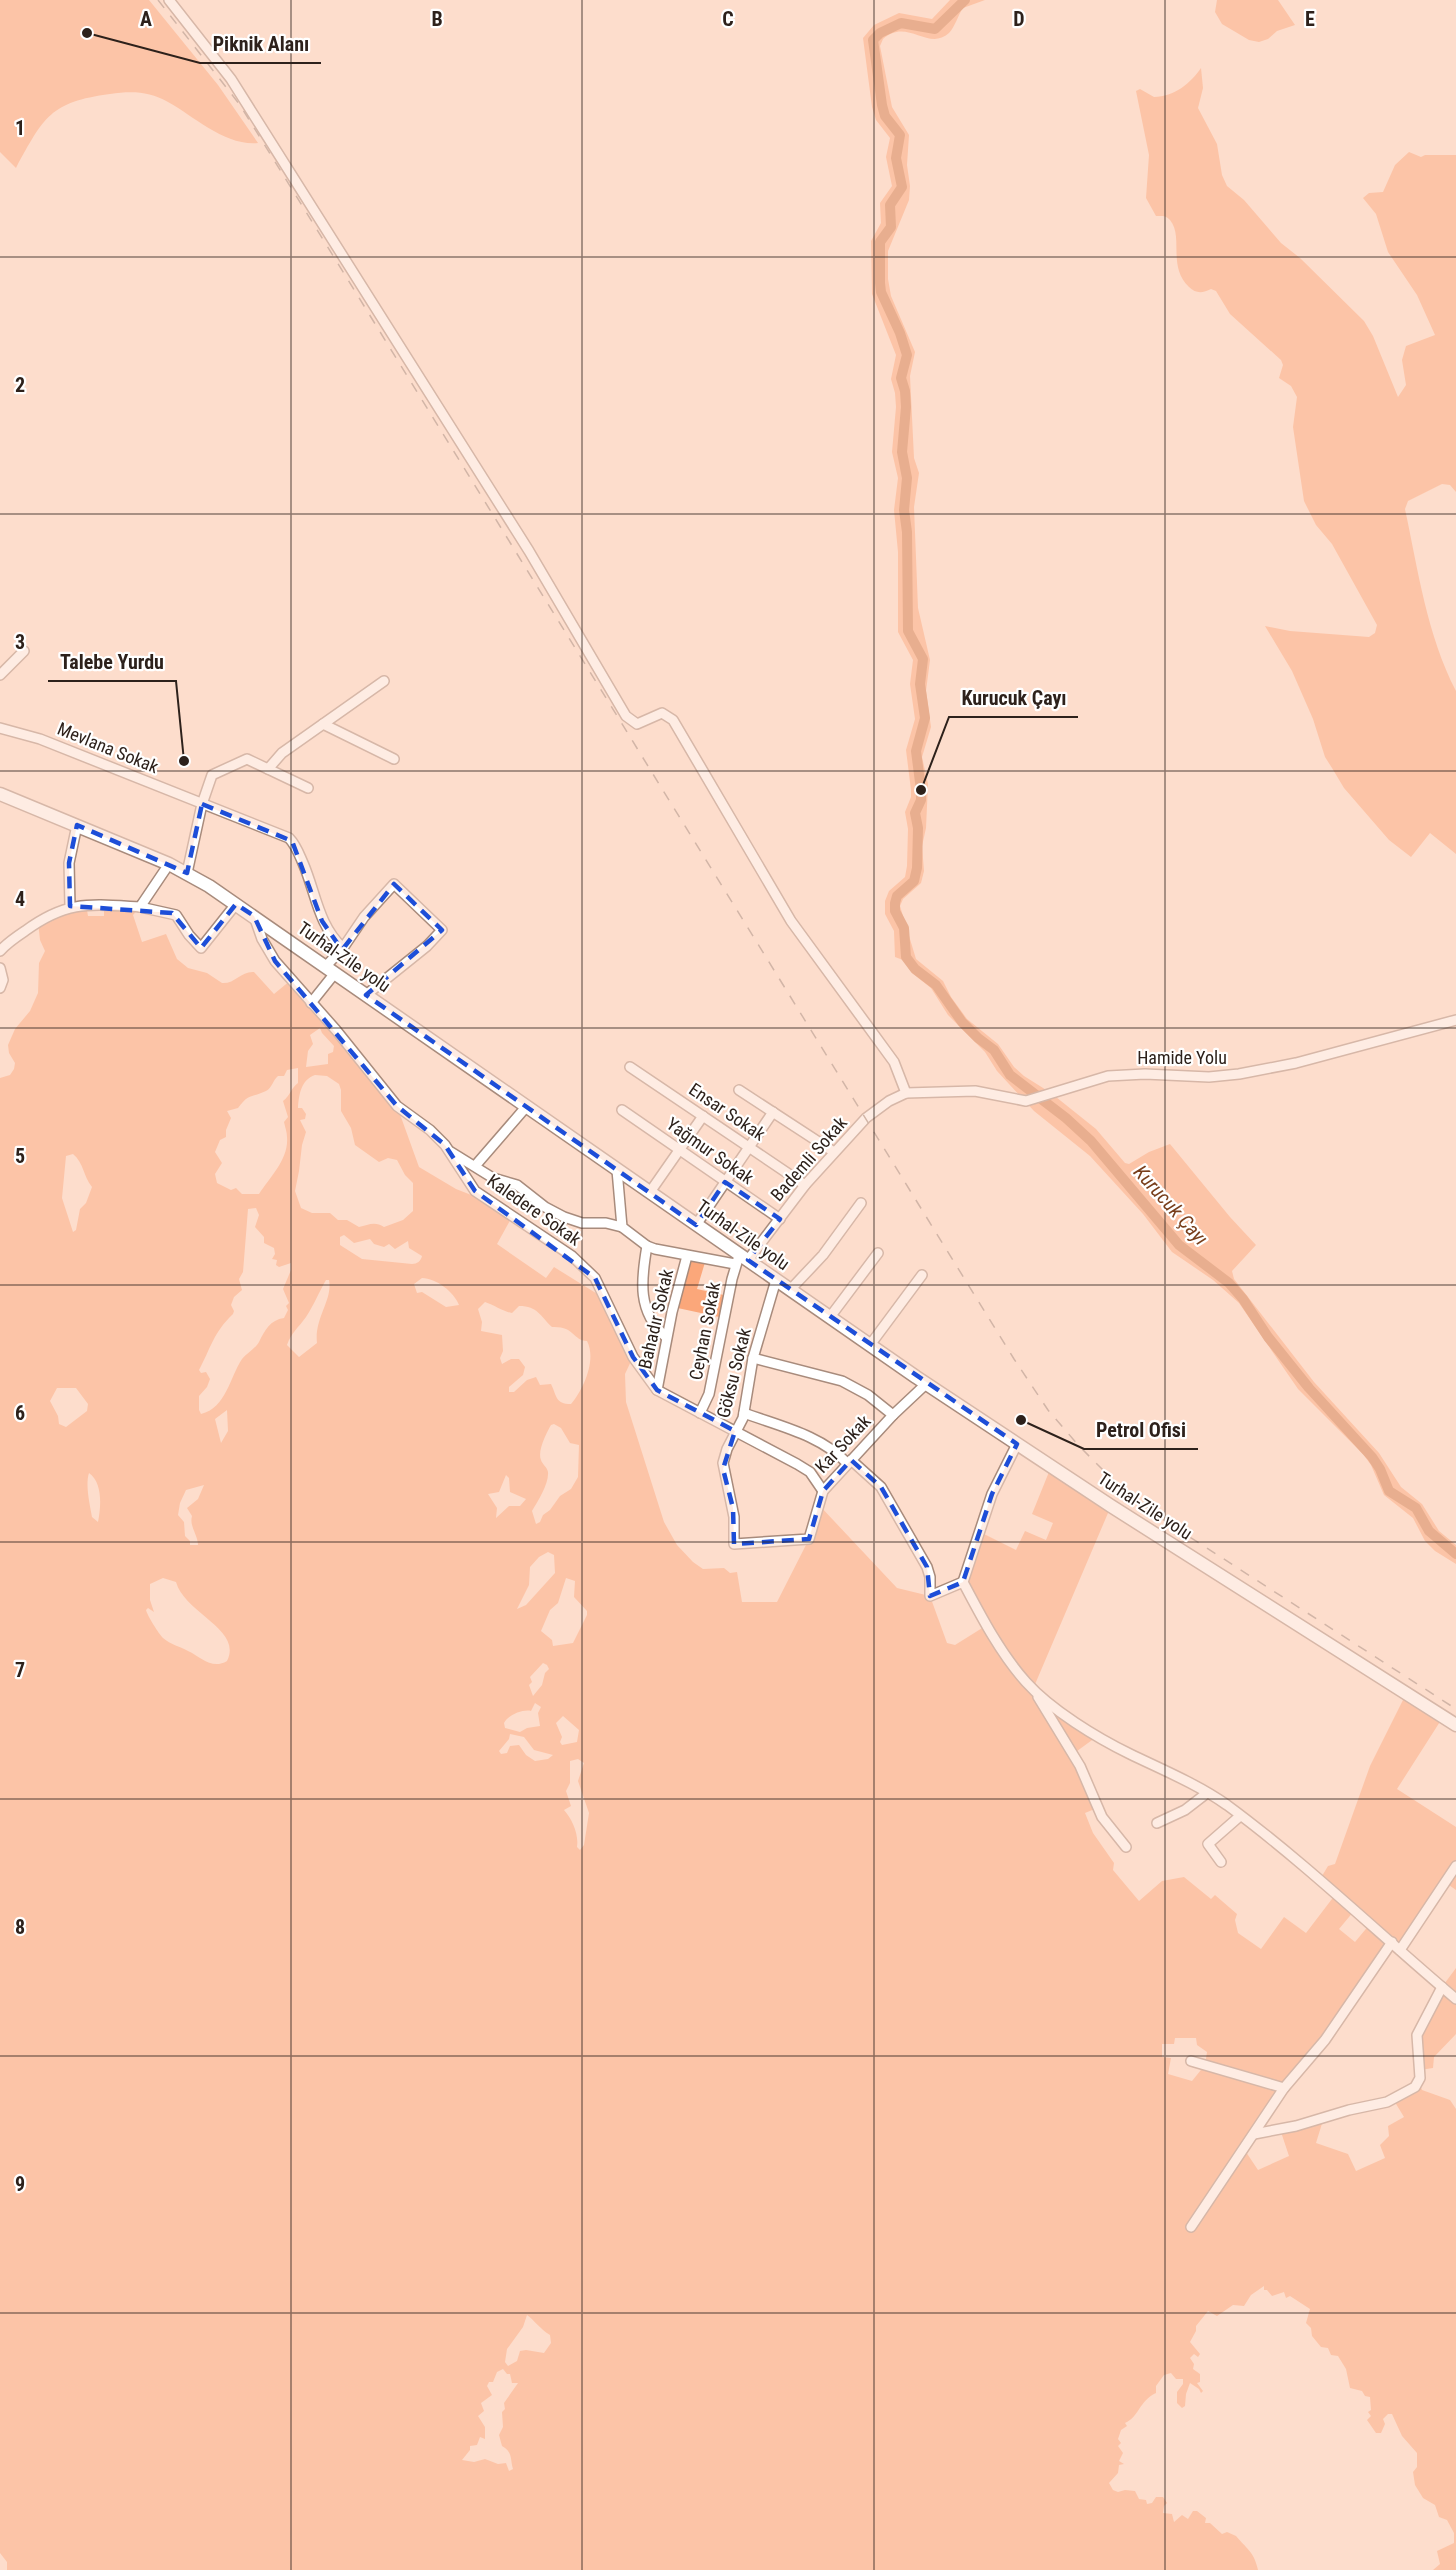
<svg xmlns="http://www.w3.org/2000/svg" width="1456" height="2570" font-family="'Roboto Condensed',sans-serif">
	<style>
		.green { fill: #fba77a; fill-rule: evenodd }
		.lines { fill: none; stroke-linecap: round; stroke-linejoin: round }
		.river { stroke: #cf7745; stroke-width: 10 }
		.minor-casing { stroke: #a88b7c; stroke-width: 12 }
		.major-casing { stroke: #a88b7c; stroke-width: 15 }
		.minor { stroke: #fff; stroke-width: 9 }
		.major { stroke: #fff; stroke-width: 12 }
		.rail { stroke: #9d867a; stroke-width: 1.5; stroke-dasharray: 10 10; stroke-linecap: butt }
		.marked { fill: none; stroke: #1d4ed8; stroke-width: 4.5; stroke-dasharray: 12 8; stroke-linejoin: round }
		.grid { fill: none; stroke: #2d211b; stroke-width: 1.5; stroke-opacity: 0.55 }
		.labels { text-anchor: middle; stroke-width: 4.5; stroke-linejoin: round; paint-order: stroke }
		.street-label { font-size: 18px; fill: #2d211b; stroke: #fff }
		.water-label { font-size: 20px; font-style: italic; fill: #793f1c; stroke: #fff }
		.grid-label { font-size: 20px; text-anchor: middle; font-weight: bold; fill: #2d211b; stroke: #fff; stroke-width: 4.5; stroke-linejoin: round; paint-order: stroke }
		.leader { fill: none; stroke: #2d211b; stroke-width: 2 }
		.callout-dot { fill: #2d211b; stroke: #fff; stroke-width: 2 }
		.callout-label { font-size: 20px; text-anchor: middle; font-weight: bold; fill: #2d211b; stroke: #fff; stroke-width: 4.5; stroke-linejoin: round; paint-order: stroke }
	</style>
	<rect width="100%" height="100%" fill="#fdddcc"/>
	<g class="green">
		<path d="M0 0H149L218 85 258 143C225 146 195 117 168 102 149 91 131 91 110 94 50 102 44 117 16 168L0 152Z"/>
		<path d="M950 0H985L963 8C958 15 955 27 949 33 928 52 907 17 883 39L880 46 892 107 909 135 907 165 910 186 909 200 888 251V279L891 296 915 352 910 376 914 458 919 473 914 507 918 608 930 660 926 691 931 727 922 757 928 784 926 828 922 846 924 871 921 883 903 899 900 906 916 959 943 981 951 997 967 1019 998 1044 1014 1067 1024 1076 1051 1093 1096 1129 1125 1163 1129 1164 1149 1152 1170 1144 1230 1217 1256 1245 1232 1271 1234 1279 1314 1382 1379 1453 1401 1487 1422 1504 1439 1531 1456 1545V1564L1435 1551 1425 1541 1413 1518 1384 1495 1371 1465 1363 1454 1298 1389 1239 1303 1213 1280 1172 1252 1143 1214 1090 1156 1034 1111 997 1071 985 1052 948 1015 931 988 912 973 903 960 895 957 894 931 885 914V901L889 891 905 877 907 866 908 829 905 812 911 797V790L906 750 915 719 910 684 913 660 898 632V552L894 510 898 478 892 452 896 407 895 393 891 379 896 355 872 294 871 241 881 223 880 203 892 186 886 157 890 138 876 120 872 107 863 38 874 25 899 13 932 19Z"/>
		<polygon points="1217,0 1278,0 1295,25 1277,31 1268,39 1259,42 1249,40 1222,24 1215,12"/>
		<path d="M1201 68 1203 88 1198 108 1217 144 1222 175 1227 186 1244 200 1281 243 1300 258 1364 321 1373 336 1398 397 1406 385 1402 360 1406 346 1435 335 1417 295 1388 252 1376 214 1363 198 1369 193 1383 192 1395 165 1409 152 1421 157 1425 155H1456V492L1450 485 1442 484 1408 501 1405 509C1418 570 1427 635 1456 691V854L1430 833 1411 857 1389 840 1344 788 1332 768 1325 757 1313 719 1292 671 1265 626 1290 631 1369 637 1375 633 1377 625 1332 544 1316 525 1304 501 1293 427 1297 397 1291 386 1279 378 1283 365 1281 360 1230 314 1216 291 1211 289C1203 293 1196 294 1189 287 1167 266 1184 237 1170 220 1166 215 1161 216 1156 216L1146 198 1149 155 1136 91 1140 89 1154 97C1174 97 1191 83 1201 68Z"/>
		<path d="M86 904 88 916H104V905L140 907 133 915 142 942 166 934 177 959 188 968 207 973 222 983C235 984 241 971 254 972L274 994 291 980 397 1106 419 1167 456 1189 484 1200 512 1217 497 1244 546 1278 554 1267 607 1300 633 1357 625 1374 626 1402 664 1522 677 1545 693 1562 703 1569 724 1568 730 1573 737 1572 742 1602H777L809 1539 819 1505 897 1588 930 1596 947 1643 955 1645 987 1625 963 1582 978 1531 1016 1550 1025 1531 1046 1540 1053 1523 1032 1514 1051 1467 1111 1506 1033 1689 1099 1735 1073 1754 1097 1808 1085 1813 1093 1833 1114 1863 1113 1870 1139 1901 1162 1881 1184 1877 1211 1899 1215 1895 1237 1914 1235 1920 1238 1933 1261 1949 1284 1917 1306 1933 1335 1895 1319 1881 1328 1866 1335 1864 1370 1766 1406 1694 1443 1717 1397 1789 1456 1827V1890L1446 1883 1400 1950 1392 1943 1244 2149 1258 2170 1289 2156 1280 2129 1324 2117 1316 2143 1348 2154 1356 2171 1385 2158 1380 2145 1389 2136 1388 2126 1404 2117 1393 2099 1419 2083 1422 2090 1450 2100 1456 2109V2570H1433L1440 2564 1437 2551 1454 2543V2533L1447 2520 1439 2517 1435 2505 1423 2498 1415 2485 1413 2472 1417 2467V2453L1402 2436 1392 2414H1388L1383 2419 1385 2424 1381 2433H1376L1367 2420 1371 2416 1368 2412 1371 2410 1370 2397 1365 2396 1362 2391 1350 2388 1346 2369 1338 2356 1331 2355 1328 2348 1321 2347 1312 2336 1311 2328 1306 2323 1310 2309 1290 2296 1286 2298 1284 2292 1272 2296 1267 2290H1264V2286L1251 2295 1244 2306 1233 2305 1217 2316 1208 2311 1196 2326V2331L1190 2342 1200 2354 1198 2357 1194 2354 1190 2358 1194 2364 1193 2369 1200 2374V2382L1197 2383 1203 2391 1201 2393 1199 2389 1190 2383 1186 2394 1185 2406 1182 2408 1177 2403V2392L1183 2384V2379H1176L1171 2373 1164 2375 1156 2386V2393C1139 2401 1139 2417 1125 2423L1127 2426 1121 2430 1118 2439 1121 2443 1118 2446 1123 2453 1119 2461 1124 2464 1119 2465 1118 2473 1109 2483 1113 2490 1118 2492 1125 2490 1135 2491 1139 2499 1146 2500 1147 2504 1152 2503 1156 2497H1163L1167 2503 1164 2506 1163 2513 1172 2514 1174 2522 1182 2515 1188 2519 1193 2511H1197L1206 2518 1205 2523H1210L1222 2534 1227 2532 1236 2536C1248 2550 1254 2552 1258 2570H7V2562L0 2553V1078L10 1075 14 1069 15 1063 9 1053 8 1045 15 1029 30 1011 38 993 39 963 45 951 40 940 38 922ZM320 1028 322 1033 334 1046 333 1052 328 1054V1064L306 1067 308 1051 313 1044 310 1035ZM298 1068V1083C291 1088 290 1096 283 1101L288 1117 284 1122C285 1127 287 1132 287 1137 289 1159 270 1177 259 1194H242L236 1188 231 1190 217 1183 215 1174 222 1163 215 1152 220 1140 226 1137V1130L231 1118 227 1111 238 1108C249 1093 251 1098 266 1091 272 1088 273 1080 278 1076H284L287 1070ZM315 1075 327 1076 339 1084 341 1090V1111L351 1128 355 1145 379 1162 388 1158 397 1160 405 1175 413 1183V1211L403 1220 384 1227C375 1221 368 1225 359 1227L347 1220H338L330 1213H312L301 1208 295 1191 299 1171 302 1145 306 1132 300 1120 305 1119 306 1114 302 1108H298C299 1094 301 1080 315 1075ZM73 1154C84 1163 83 1176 92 1187L86 1203 80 1209 76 1230 73 1232 62 1198 66 1156ZM256 1208 259 1215 255 1227 264 1237V1243L274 1248 275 1254 272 1259 277 1260 276 1265 279 1267 291 1263V1270L283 1289 289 1303 286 1306 288 1310 284 1318C270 1320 265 1330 259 1342 255 1349 247 1353 242 1359 230 1377 226 1408 201 1414L199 1410V1396L207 1387 210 1379 206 1372 201 1373 199 1370C211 1348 213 1333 233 1314L234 1311 231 1305 234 1297 242 1290 239 1279 243 1272 248 1209ZM344 1235 354 1243 370 1239 374 1244 384 1247 389 1244 395 1249 408 1241 409 1248 422 1256C421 1261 417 1264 412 1264L362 1259 340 1245V1237ZM422 1278C436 1278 454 1292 459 1305L446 1307 422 1292 417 1293 414 1284ZM326 1280H329C333 1300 314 1318 317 1343L299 1357 287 1345C291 1333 299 1327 306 1317 314 1305 319 1292 326 1280ZM485 1302C494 1305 504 1312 512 1313L519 1306C538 1306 540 1316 552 1327 575 1326 572 1340 587 1341 597 1360 583 1390 571 1404 555 1404 557 1396 551 1384L540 1385 536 1377 527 1380 514 1392H509V1387L523 1375 525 1367 519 1359H511L502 1364 500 1358 503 1351 502 1335 481 1331 482 1322 478 1309ZM57 1388H76L88 1404 87 1411 66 1427 59 1424 58 1416 50 1401ZM227 1410 228 1431 221 1443 215 1419ZM554 1424 561 1428 570 1443 579 1445 578 1477 571 1489 560 1496 550 1510 543 1515 540 1522 536 1524 532 1511C538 1501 549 1484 548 1472 547 1467 542 1464 541 1460 537 1451 547 1432 551 1425ZM89 1473C103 1483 101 1507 98 1522L92 1517C90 1505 85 1485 89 1473ZM506 1475 509 1478 510 1492 526 1499 520 1506H509L496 1518 497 1508 488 1494 499 1492ZM204 1485 198 1499 187 1508 192 1516C189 1526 198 1535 198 1545H190V1541L185 1536 184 1522 178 1515 180 1503 186 1490ZM548 1552 554 1555 555 1573 526 1605 517 1609 529 1585 530 1567 539 1557ZM163 1578 176 1582C185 1614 243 1629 227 1661 212 1670 201 1657 188 1651 179 1646 171 1645 163 1638 159 1634 147 1615 146 1610L148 1608 154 1612 150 1600V1584ZM566 1578 575 1581 574 1597 587 1611V1615L573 1643 553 1646 552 1640 541 1631 550 1610 558 1603ZM543 1663 547 1665 549 1669 545 1673 542 1685 533 1696 529 1685 532 1682 530 1677ZM535 1703 541 1707 538 1713 540 1726 527 1728 520 1732 505 1728 504 1723C508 1715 523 1709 531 1711ZM563 1716 579 1730 577 1742 562 1745 560 1742 562 1737 556 1723ZM510 1734 524 1737 534 1750 553 1755 548 1759 535 1761 526 1755 519 1745 510 1746 507 1753 501 1754 499 1751 509 1739ZM578 1759 584 1763 578 1781 589 1813 584 1845 580 1850 577 1847C579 1834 572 1819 564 1810L571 1806 566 1791 570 1783V1761ZM1354 1911 1370 1924 1355 1942 1339 1929ZM1175 2038H1196L1197 2045 1207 2052 1205 2065 1192 2081 1168 2074 1171 2058 1162 2057V2044H1174ZM527 2315C535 2321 540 2329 550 2335L551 2343 544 2353 526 2350 520 2351 517 2361 508 2366 505 2362 507 2349 523 2327ZM503 2369 507 2374H510L512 2383H518L504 2403 505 2409 502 2412 503 2427 499 2435 502 2446C513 2452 510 2459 513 2469L509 2471 506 2463 498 2464 485 2459 474 2462 462 2460 470 2450V2446L477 2445 480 2437 485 2439V2427L478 2416 484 2411 481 2403 492 2395 487 2386 489 2382H493L497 2372Z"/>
		<polygon points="687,1256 706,1259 697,1289 728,1296 724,1318 673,1307"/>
		<polygon points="1456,1968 1456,2034 1434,2057 1433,2068 1420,2070 1416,2045 1442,1987"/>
	</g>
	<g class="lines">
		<polyline class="river" points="965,0 935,29 901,23 880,33 873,40 882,105 885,116 900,135 896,158 902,187 890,205 891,227 880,242 880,283 881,292 900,333 907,355 901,378 905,391 906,407 902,452 907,478 904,510 907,532 908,631 923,659 920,684 925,718 916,751 921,790 921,800 915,813 918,828 917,868 914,881 897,896 895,903 895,911 904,928 906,957 915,969 936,985 962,1022 978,1038 994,1050 1010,1075 1066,1118 1091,1141 1179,1245 1229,1283 1243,1299 1268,1337 1309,1388 1372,1457 1380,1469 1389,1491 1416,1508 1429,1531 1456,1554"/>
		<defs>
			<g id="minor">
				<polyline points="169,0 231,79 529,551 626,716 637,724 662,713 673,720 791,921 894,1062 906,1093"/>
				<polyline points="0,675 24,651"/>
				<polyline points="323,724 394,759"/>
				<path d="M0 728 40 739 289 838C296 845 299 854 303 863 316 893 318 925 343 948"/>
				<polyline points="268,769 282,753 384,681"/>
				<polyline points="187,873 202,804 212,775 247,759 308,788"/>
				<polyline points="70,906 69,863 77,825"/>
				<polyline points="140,907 176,915 189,935 201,948 236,904"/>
				<polyline points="254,916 262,939 275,961 336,1030 397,1106 430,1130 445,1145 475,1191 572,1256 595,1278 633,1357 657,1390 797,1464 810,1472 823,1491"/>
				<path d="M0 951C7 943 16 937 25 931 67 900 90 904 140 907L169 864"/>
				<polyline points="326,966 343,948 364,917 394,884 442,930 427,946 366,995"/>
				<polyline points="0,968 3,980 0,988"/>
				<polyline points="311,1003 335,973"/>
				<polyline points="630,1067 805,1185"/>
				<polyline points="739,1090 834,1152"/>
				<polyline points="622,1110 780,1219"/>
				<polyline points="451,1152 493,1178 517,1185 545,1207 564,1217 582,1223 606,1223 622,1227"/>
				<polyline points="475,1166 526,1107"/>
				<polyline points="617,1170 622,1227 647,1246 655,1249 735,1264"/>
				<polyline points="650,1192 703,1116"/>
				<polyline points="696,1225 773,1112"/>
				<path d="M647 1246C641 1280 637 1312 666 1337"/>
				<polyline points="748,1260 805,1185 866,1118 889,1101 906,1093 975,1091 1026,1101 1108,1076 1145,1074 1209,1077 1239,1074 1296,1063 1456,1020"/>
				<polyline points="776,1280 753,1358 743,1418 727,1449 723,1463 734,1517 734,1544 809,1539 823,1491 893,1415 926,1384"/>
				<polyline points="790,1290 823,1255 861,1203"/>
				<polyline points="830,1317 878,1253"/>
				<polyline points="870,1345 922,1275"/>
				<polyline points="753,1358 842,1381 868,1395 893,1415"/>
				<polyline points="657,1390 672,1312 687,1256"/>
				<polyline points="700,1413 709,1394 732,1279 738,1259"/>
				<path d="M744 1413C779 1426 821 1435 847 1463"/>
				<path d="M1017 1444 992 1494 963 1582C981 1616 1000 1653 1026 1682 1051 1710 1097 1738 1130 1754 1163 1770 1197 1784 1227 1805 1307 1864 1380 1935 1456 1999"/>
				<polyline points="851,1460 881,1487 927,1567 930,1577 930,1596 963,1582"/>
				<polyline points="1038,1697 1080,1766 1102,1817 1126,1847"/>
				<polyline points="1157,1823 1185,1810 1207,1793"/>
				<polyline points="1221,1862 1208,1844 1240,1816"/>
				<polyline points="1400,1950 1456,1866"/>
				<polyline points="1191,2061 1284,2088"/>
				<polyline points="1254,2134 1296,2126 1349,2110 1387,2102 1415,2087 1420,2078 1417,2035 1442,1987"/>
				<polyline points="1191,2227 1284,2088 1325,2040 1392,1942"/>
			</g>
			<polyline id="major" points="0,794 169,864 209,886 916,1377 1111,1506 1456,1725"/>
		</defs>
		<use href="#minor" class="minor-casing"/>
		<use href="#major" class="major-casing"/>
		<use href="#minor" class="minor"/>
		<use href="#major" class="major"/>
		<polyline class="rail" points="158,0 240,105 1014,1359 1048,1410 1079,1446 1117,1484 1165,1521 1456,1709"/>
	</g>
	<path d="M0 0H1456V2570H0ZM202 804 292 841 322 921 342 950 394 884 442 930 366 995 696 1225 725 1182 780 1219 748 1260 1017 1444 992 1494 963 1582 930 1596 927 1567 881 1487 851 1460 823 1491 809 1539 734 1544 733 1508 723 1469 735 1431 657 1390 633 1357 595 1278 475 1191 445 1145 397 1106 275 961 254 916 236 904 201 948 172 913 70 906 69 863 77 825 187 873Z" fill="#fdddcc" fill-opacity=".55" fill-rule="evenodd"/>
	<path class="marked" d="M202 804 292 841 322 921 342 950 394 884 442 930 366 995 696 1225 725 1182 780 1219 748 1260 1017 1444 992 1494 963 1582 930 1596 927 1567 881 1487 851 1460 823 1491 809 1539 734 1544 733 1508 723 1469 735 1431 657 1390 633 1357 595 1278 475 1191 445 1145 397 1106 275 961 254 916 236 904 201 948 172 913 70 906 69 863 77 825 187 873Z"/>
	<path class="grid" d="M291 0V2570M582 0V2570M874 0V2570M1165 0V2570M0 257H1456M0 514H1456M0 771H1456M0 1028H1456M0 1285H1456M0 1542H1456M0 1799H1456M0 2056H1456M0 2313H1456"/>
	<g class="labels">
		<g class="street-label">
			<text transform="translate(108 748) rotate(22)" y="6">Mevlana Sokak</text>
			<text transform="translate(344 957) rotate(35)" y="6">Turhal-Zile yolu</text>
			<text x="1182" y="1064">Hamide Yolu</text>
			<text transform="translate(727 1112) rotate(34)" y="6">Ensar Sokak</text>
			<text transform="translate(710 1151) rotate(35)" y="6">Yağmur Sokak</text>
			<text transform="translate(809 1159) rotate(-49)" y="6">Bademli Sokak</text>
			<text transform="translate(534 1210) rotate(35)" y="6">Kaledere Sokak</text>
			<text transform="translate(743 1235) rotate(35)" y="6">Turhal-Zile yolu</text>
			<text transform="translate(656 1319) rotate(-77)" y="6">Bahadır Sokak</text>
			<text transform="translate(705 1331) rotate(-79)" y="6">Ceyhan Sokak</text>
			<text transform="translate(734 1373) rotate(-76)" y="6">Göksu Sokak</text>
			<text transform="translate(843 1444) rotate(-47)" y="6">Kar Sokak</text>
			<text transform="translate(1145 1506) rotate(33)" y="6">Turhal-Zile yolu</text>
		</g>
		<g class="water-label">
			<text transform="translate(1171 1205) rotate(48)" y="7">Kurucuk Çayı</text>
		</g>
	</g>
	<g class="grid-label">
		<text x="146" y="26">A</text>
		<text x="437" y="26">B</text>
		<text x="728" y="26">C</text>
		<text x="1019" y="26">D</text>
		<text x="1310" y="26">E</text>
		<text x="20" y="135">1</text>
		<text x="20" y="392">2</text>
		<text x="20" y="649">3</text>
		<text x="20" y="906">4</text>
		<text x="20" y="1163">5</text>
		<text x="20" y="1420">6</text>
		<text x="20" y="1677">7</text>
		<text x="20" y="1934">8</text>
		<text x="20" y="2191">9</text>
	</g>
	<path class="leader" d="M87 33L200 63H321M184 761L176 681H48M921 790L949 717H1078M1021 1420L1084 1449H1198"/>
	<g class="callout-dot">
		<circle cx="87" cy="33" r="6"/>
		<circle cx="184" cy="761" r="6"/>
		<circle cx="921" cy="790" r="6"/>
		<circle cx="1021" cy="1420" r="6"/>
	</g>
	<g class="callout-label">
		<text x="261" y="51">Piknik Alanı</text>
		<text x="112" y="669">Talebe Yurdu</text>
		<text x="1014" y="705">Kurucuk Çayı</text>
		<text x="1141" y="1437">Petrol Ofisi</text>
	</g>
</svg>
